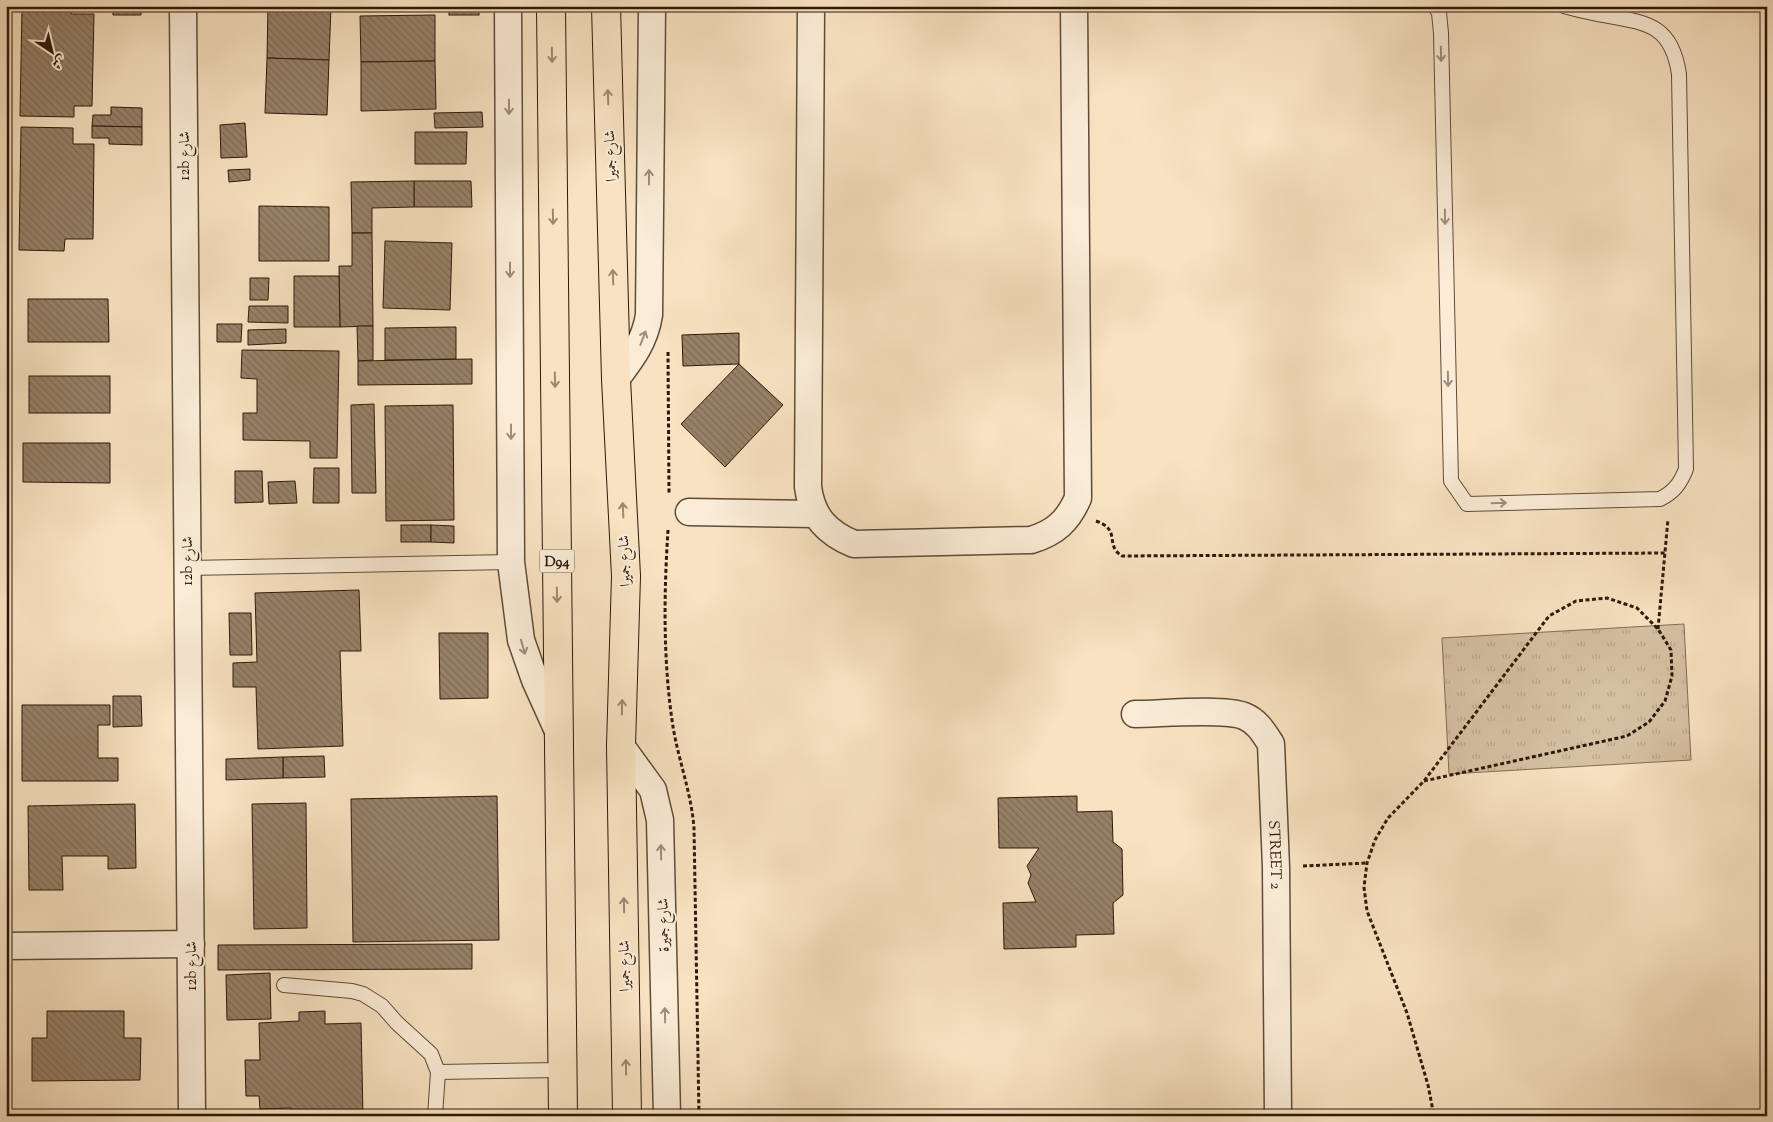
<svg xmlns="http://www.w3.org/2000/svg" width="1773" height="1122" font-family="'Sorts Mill Goudy',Amiri,serif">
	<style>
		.park { fill: url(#park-tufts); stroke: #816c56 }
		.building { fill: url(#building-back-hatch); stroke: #2d190a }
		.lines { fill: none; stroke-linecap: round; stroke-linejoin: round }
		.lane-casing { stroke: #604b38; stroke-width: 16 }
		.street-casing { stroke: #604b38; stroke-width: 29 }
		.primary-casing { stroke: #2d190a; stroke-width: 30 }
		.path { stroke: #2d190a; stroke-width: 3; stroke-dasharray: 4 2.5; stroke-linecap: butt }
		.lane { stroke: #faecd7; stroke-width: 14 }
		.street { stroke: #faecd7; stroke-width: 26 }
		.primary { stroke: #f8e2c1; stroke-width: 28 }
		.oneway { stroke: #9e8d7b }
		.oneway2 { stroke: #9d886f }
		.labels { text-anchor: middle; stroke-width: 4; stroke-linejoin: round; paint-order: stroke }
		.shield { fill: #faecd7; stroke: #6a5848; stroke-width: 1 }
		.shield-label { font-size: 14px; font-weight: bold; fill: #2d190a }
		.street-label { font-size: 15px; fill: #2d190a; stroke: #faecd7 }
	</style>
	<defs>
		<pattern id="park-tufts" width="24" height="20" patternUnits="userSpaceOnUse" patternTransform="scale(1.25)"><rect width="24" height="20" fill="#d5c0a2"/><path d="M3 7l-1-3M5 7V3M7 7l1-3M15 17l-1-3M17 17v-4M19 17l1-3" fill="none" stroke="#b7a48a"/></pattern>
		<pattern id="building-back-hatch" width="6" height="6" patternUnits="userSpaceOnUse" patternTransform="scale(1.25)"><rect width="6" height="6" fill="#978269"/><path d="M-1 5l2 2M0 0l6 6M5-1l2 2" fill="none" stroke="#7c6a55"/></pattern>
	</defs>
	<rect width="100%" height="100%" fill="#f8e2c1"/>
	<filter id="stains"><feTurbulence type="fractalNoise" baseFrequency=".004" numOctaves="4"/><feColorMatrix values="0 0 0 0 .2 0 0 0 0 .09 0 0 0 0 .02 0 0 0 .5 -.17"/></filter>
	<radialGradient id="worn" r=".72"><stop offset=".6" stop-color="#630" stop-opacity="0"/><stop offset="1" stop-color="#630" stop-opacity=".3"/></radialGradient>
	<polygon class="park" points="1684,624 1691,760 1449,774 1442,638"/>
	<g class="building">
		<polygon points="22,6 72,6 71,14 94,14 92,106 74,106 74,117 20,116"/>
		<polygon points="98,6 141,6 141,15 113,15 113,9 98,9"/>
		<polygon points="268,6 331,6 329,60 267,58"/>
		<rect x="449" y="6" width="30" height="9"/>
		<polygon points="435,15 435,61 361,62 360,16"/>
		<polygon points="267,58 329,60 327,115 265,113"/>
		<polygon points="435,61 436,109 361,111 361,62"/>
		<polygon points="111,107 142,108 142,127 92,126 93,115 111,115"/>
		<polygon points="482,112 483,127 435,128 434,113"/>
		<polygon points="245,123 247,157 221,158 220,125"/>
		<polygon points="92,126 142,127 142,145 109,144 109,138 92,138"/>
		<polygon points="21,127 73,128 73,144 94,144 93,239 65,239 64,251 19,250"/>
		<polygon points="415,132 467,132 466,164 415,164"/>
		<polygon points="250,169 250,180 229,182 228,170"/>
		<polygon points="414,181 471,181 472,207 414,207"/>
		<polygon points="414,181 414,207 372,208 372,233 352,233 351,182"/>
		<polygon points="259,206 329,207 329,261 259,261"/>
		<polygon points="352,233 372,233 373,326 340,327 339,266 352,266"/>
		<polygon points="385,241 452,243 450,310 383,308"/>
		<polygon points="294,276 339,276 340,327 294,327"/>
		<polygon points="250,278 269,278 268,300 250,300"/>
		<polygon points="28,299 108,299 109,342 28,342"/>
		<polygon points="249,306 288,306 288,323 248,322"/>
		<polygon points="217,324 242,324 241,342 217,342"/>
		<polygon points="357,326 373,326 373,360 358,361"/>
		<polygon points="456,327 456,359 385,360 385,328"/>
		<polygon points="286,329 286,343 248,345 248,330"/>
		<polygon points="739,333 739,364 683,366 682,335"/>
		<polygon points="242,350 339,351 337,458 310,458 310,441 243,440 243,413 257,413 257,379 241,378"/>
		<polygon points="472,359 472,384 358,385 358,361"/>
		<polygon points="739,364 783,405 725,467 681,424"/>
		<rect x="29" y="376" width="81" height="37"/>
		<polygon points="374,404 376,493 352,493 351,405"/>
		<polygon points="453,405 454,520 386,521 385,406"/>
		<polygon points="23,443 110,443 110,483 23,482"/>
		<polygon points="314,468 339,468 339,503 313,503"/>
		<polygon points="235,471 262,471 263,502 235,503"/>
		<polygon points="295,481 297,503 269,504 268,482"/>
		<rect x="401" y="525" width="30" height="17"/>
		<polygon points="431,525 454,526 454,543 431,542"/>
		<polygon points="359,590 361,651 340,651 343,746 258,749 256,687 233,687 233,663 257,662 255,593"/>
		<polygon points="229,613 251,613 252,655 230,655"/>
		<polygon points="439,633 488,633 488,698 440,699"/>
		<polygon points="113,696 141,696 142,726 113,727"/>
		<polygon points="22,705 110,705 110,725 98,725 98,758 118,758 118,781 22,781"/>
		<polygon points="324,756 325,777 283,778 283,757"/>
		<polygon points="283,757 283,778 226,780 226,759"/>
		<polygon points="497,796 499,940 353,942 351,799"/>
		<polygon points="1077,796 1077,812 1112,811 1113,842 1122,849 1123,895 1113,903 1114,934 1076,935 1076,947 1004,949 1003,903 1036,902 1028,883 1031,875 1027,866 1039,848 999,848 998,798"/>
		<polygon points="306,803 307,928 254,929 252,804"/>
		<polygon points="135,804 136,868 108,869 108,856 62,856 63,890 29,890 28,806"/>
		<polygon points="6,805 9,805 8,885 6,885"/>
		<polygon points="472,944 472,969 218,970 218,945"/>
		<polygon points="270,973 271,1019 227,1020 226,975"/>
		<polygon points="47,1011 124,1011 124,1038 141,1038 140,1080 32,1081 32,1038 47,1038"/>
		<polygon points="325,1011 325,1024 361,1023 363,1115 291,1116 291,1108 260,1109 259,1096 246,1096 245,1060 260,1060 259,1023 299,1021 299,1012"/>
		<polygon points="6,1043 9,1043 10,1082 6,1083"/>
	</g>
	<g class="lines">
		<defs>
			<g id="lane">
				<path d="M1435 6 1439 13 1441 33 1451 481 1467 504 1660 499C1674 492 1680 484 1686 469L1679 74C1672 28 1651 23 1609 16 1594 14 1579 10 1564 6"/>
				<polyline points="187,568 511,562"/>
				<polyline points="284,985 352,991 363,994 382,1006 397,1023 431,1054 438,1072 435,1116"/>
				<polyline points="438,1072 562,1070"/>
			</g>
			<g id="street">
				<polyline points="183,6 192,1116"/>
				<polyline points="508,6 511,562 521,640 535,680 558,731"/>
				<path d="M811 6 808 487C812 517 827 533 854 544L1031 540C1055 533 1068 521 1078 498L1074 6"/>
				<path d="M616 379C632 358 645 341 649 315L652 6"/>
				<polyline points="689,512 815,514"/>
				<path id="s1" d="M1135 714C1160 714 1222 708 1244 716 1257 721 1264 733 1271 744L1276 867 1278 1116"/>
				<polyline points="621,746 653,790 660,820 667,1116"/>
				<polyline points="6,946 191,944"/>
			</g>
			<g id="primary">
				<polyline points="551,6 563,1116"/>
				<polyline points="606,6 616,379 626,576 621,746 627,1116"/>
			</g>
		</defs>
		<use href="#lane" class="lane-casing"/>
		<use href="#street" class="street-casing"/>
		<use href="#primary" class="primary-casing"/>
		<g class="path">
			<polyline points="668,352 669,493"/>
			<path d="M1096 521C1122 530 1104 545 1122 556L1665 553"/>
			<path d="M668 530C664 592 663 657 672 720 677 757 691 790 694 828L699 1116"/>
			<polyline points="1658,629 1668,519"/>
			<polyline points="1424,781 1627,736 1649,722 1665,701 1672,676 1671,650 1658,629 1637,608 1607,598 1576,601 1549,616 1424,781 1388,818 1375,840 1367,863 1364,887 1367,911 1407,1013 1428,1085 1434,1116"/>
			<polyline points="1303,866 1367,863"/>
		</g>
		<use href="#lane" class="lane"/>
		<use href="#street" class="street"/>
		<use href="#primary" class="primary"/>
	</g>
	<defs><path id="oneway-shaft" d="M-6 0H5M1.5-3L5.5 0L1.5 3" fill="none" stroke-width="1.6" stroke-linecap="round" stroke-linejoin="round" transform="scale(1.25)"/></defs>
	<g class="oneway">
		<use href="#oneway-shaft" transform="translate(1441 54) rotate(89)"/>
		<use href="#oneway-shaft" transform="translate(509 107) rotate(90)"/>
		<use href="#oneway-shaft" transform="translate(649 177) rotate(-90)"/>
		<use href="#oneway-shaft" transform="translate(1445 217) rotate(89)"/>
		<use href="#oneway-shaft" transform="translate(510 270) rotate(90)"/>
		<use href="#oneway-shaft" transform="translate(643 338) rotate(-69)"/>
		<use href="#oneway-shaft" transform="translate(1448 379) rotate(89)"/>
		<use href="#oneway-shaft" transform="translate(511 432) rotate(90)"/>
		<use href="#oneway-shaft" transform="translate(1499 503) rotate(-2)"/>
		<use href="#oneway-shaft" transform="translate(523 647) rotate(74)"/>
		<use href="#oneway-shaft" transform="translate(661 852) rotate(-91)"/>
		<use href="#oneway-shaft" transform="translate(665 1015) rotate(-91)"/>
	</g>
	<g class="oneway2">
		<use href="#oneway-shaft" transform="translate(552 55) rotate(89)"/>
		<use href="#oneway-shaft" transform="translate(608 97) rotate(-92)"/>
		<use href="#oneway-shaft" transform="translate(553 217) rotate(89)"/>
		<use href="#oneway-shaft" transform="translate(613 277) rotate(-92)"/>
		<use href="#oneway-shaft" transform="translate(555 380) rotate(89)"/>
		<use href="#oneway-shaft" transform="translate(623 510) rotate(-93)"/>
		<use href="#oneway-shaft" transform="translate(557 595) rotate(89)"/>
		<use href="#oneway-shaft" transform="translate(622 707) rotate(-89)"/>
		<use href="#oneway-shaft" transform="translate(624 905) rotate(-91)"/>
		<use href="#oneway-shaft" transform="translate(626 1067) rotate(-91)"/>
	</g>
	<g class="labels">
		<rect class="shield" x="539.5" y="549.5" width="35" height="23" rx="4"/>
		<g class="shield-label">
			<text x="557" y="566">D94</text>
		</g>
		<g class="street-label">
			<text transform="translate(184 156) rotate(-90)" y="5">12b شارع</text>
			<text transform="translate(610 156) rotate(-92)" y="5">شارع جميرا</text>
			<text transform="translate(187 561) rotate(-90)" y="5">12b شارع</text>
			<text transform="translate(624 561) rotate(-92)" y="5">شارع جميرا</text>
			<text dy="5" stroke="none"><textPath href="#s1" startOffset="260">STREET 2</textPath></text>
			<text transform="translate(663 925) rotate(-91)" y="5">شارع جميرة</text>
			<text transform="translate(191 966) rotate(-90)" y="5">12b شارع</text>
			<text transform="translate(624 966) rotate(-91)" y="5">شارع جميرا</text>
		</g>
	</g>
	<rect width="1773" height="1122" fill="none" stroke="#f8e2c1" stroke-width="25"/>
	<rect x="8" y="8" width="1758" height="1107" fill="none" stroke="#2d190a" stroke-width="2.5"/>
	<rect x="12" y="12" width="1748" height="1097" fill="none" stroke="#2d190a"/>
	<g transform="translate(52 52) rotate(145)" stroke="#faecd7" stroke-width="4" paint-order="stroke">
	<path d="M0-4L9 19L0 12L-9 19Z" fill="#2d190a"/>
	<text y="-8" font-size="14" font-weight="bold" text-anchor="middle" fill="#2d190a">ش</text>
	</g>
	<rect width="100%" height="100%" filter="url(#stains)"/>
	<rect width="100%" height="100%" fill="url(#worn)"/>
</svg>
